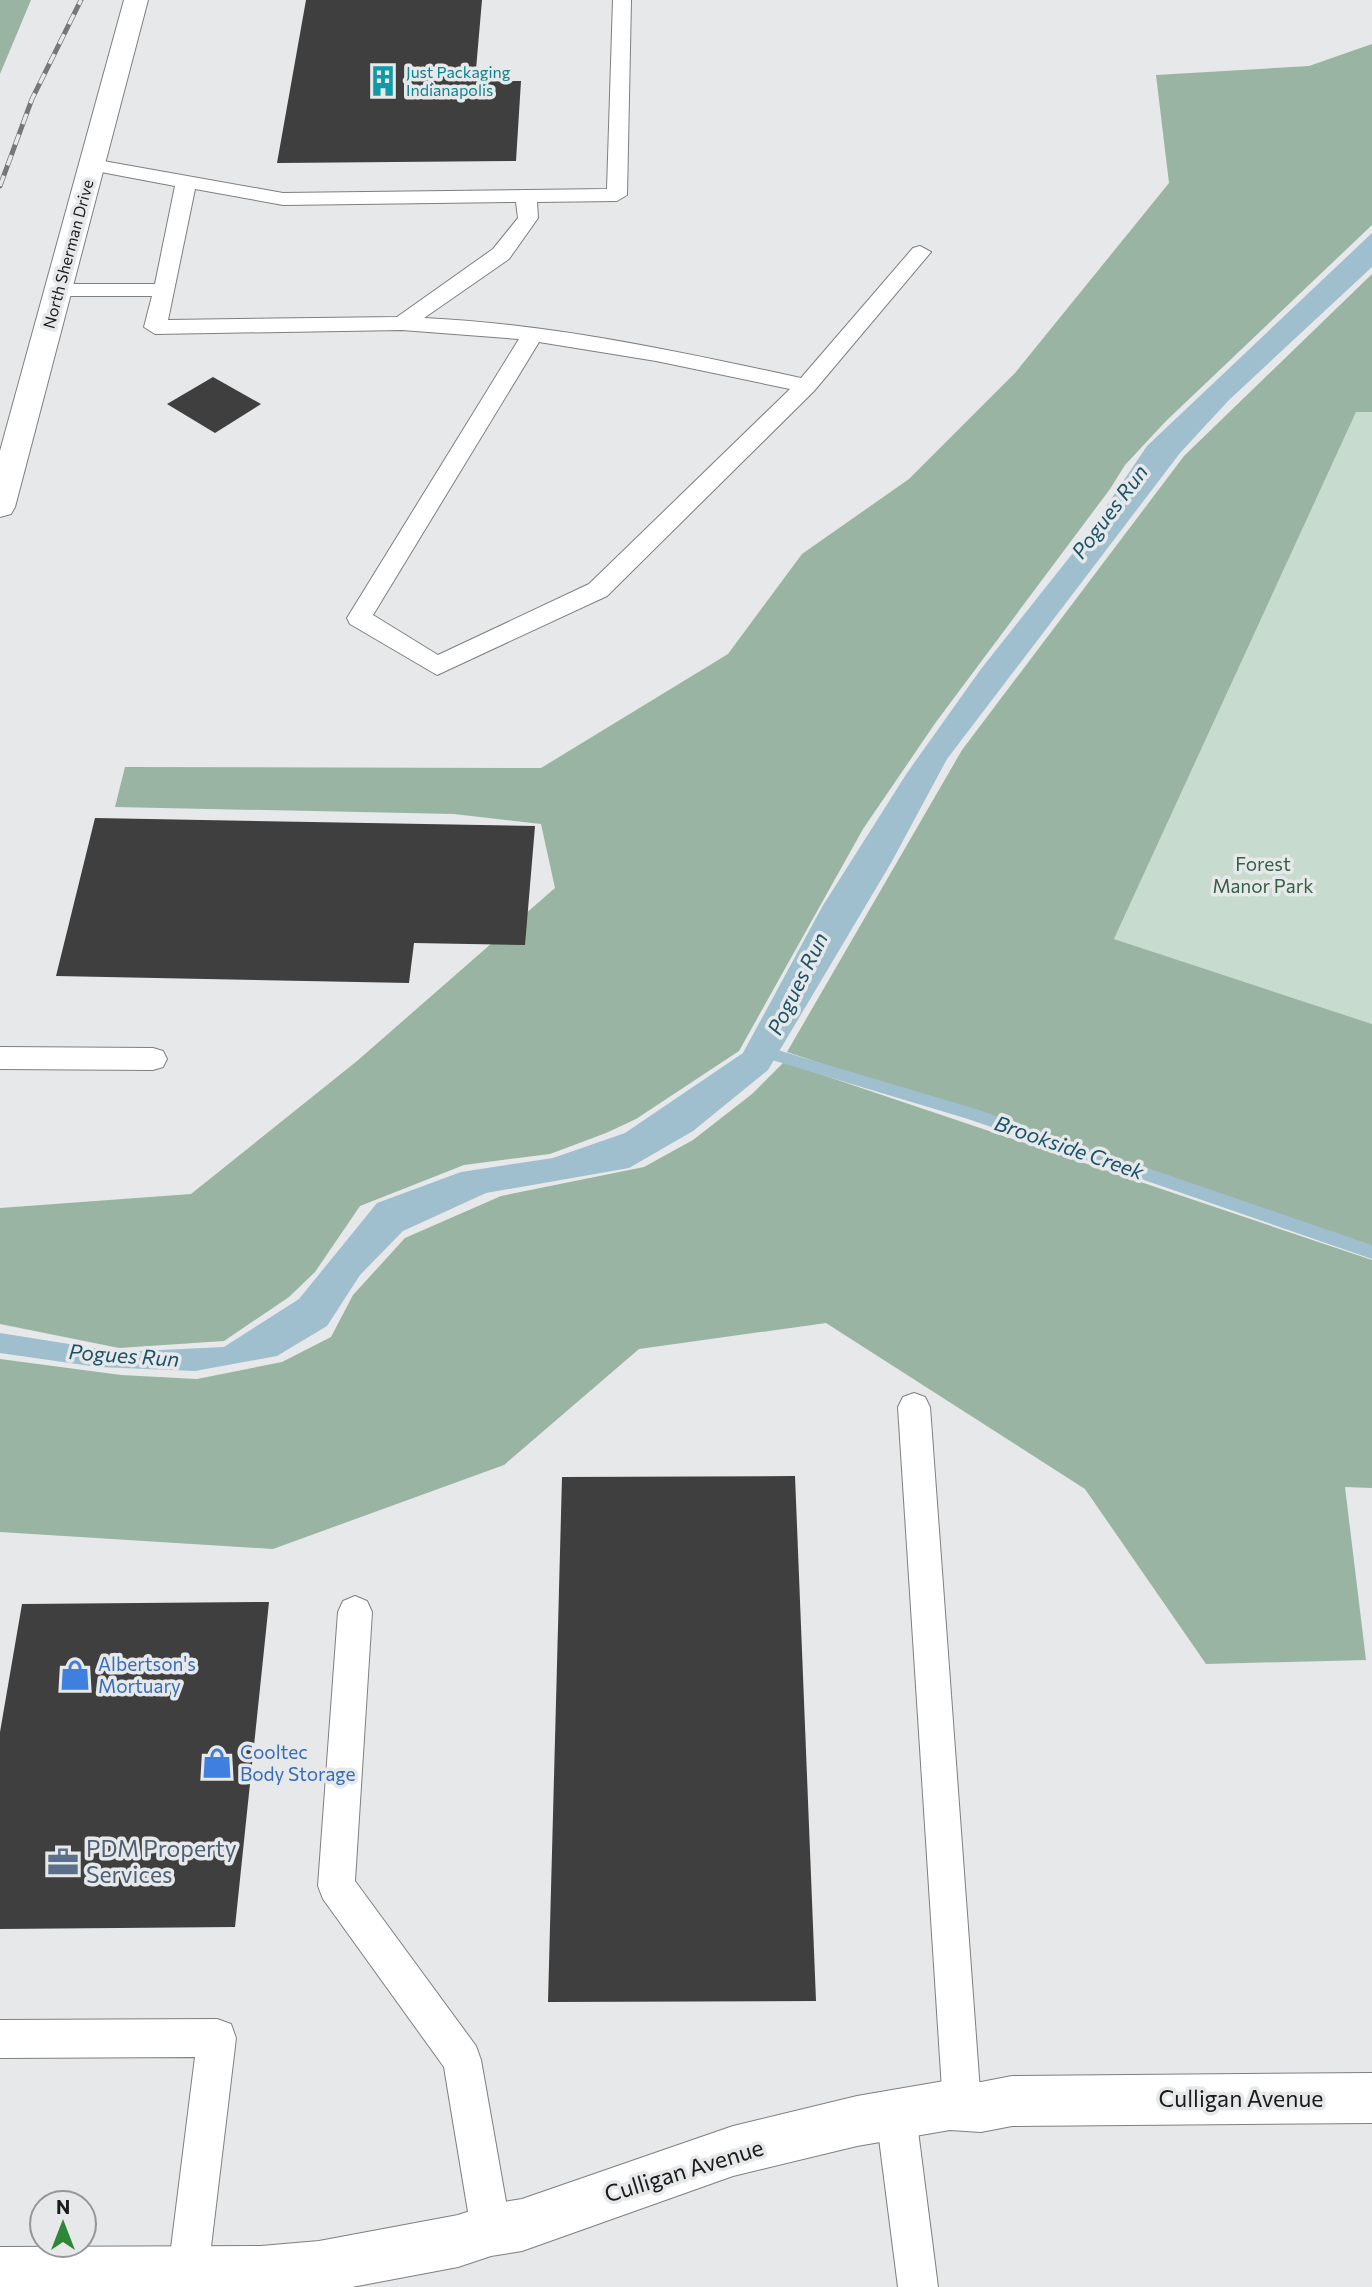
<svg xmlns="http://www.w3.org/2000/svg" width="1372" height="2287" font-family="Commissioner,sans-serif">
	<style>
		.green { fill: #c7dcce }
		.forest { fill: #99b4a2 }
		.water { fill: #9fbece }
		.lines { fill: none; stroke-linecap: round; stroke-linejoin: round }
		.stream { fill: #9fbece; fill-rule: evenodd }
		.building { fill: #3f3f3f }
		.lane-casing { stroke: #7e7f80; stroke-width: 2 }
		.street-casing { stroke: #7e7f80; stroke-width: 2 }
		.secondary-casing { stroke: #7e7f80; stroke-width: 2 }
		.lane { fill: #fff; fill-rule: evenodd }
		.street { fill: #fff; fill-rule: evenodd }
		.secondary { fill: #fff; fill-rule: evenodd }
		.rail-casing { stroke: #767778; stroke-width: 5 }
		.rail { stroke: #e7e8e9; stroke-width: 3.5; stroke-dasharray: 11; stroke-linecap: butt }
		.labels { text-anchor: middle; stroke-width: 7; stroke-linejoin: round; paint-order: stroke }
		.far-culture-label { font-size: 16px; fill: #0d838f; stroke: #e7e8e9; text-anchor: start }
		.far-street-label { font-size: 16px; fill: #1a1b1b; stroke: #e7e8e9 }
		.park-label { font-size: 19px; fill: #326145; stroke: #e7e8e9 }
		.shop-label { font-size: 19px; fill: #366cbe; stroke: #e7e8e9; text-anchor: start }
		.water-label { font-size: 21px; font-style: italic; fill: #19536b; stroke: #e7e8e9 }
		.near-service-label { font-size: 23px; fill: #4e5e75; stroke: #e7e8e9; text-anchor: start }
		.near-street-label { font-size: 23px; fill: #1a1b1b; stroke: #e7e8e9 }
	</style>
	<rect width="100%" height="100%" fill="#e7e8e9"/>
	<polygon class="green" points="1356,411 1372,412 1372,1024 1114,939"/>
	<g class="forest">
		<polygon points="0,0 31,0 0,74"/>
		<polygon points="1372,44 1372,225 1166,421 1125,465 1110,489 936,722 863,829 739,1051 636,1119 606,1133 550,1154 464,1165 360,1206 315,1272 289,1297 224,1341 119,1348 0,1324 0,1208 191,1194 357,1061 555,888 541,824 454,814 115,807 125,767 541,768 728,654 802,554 909,479 1015,373 1169,183 1156,75 1309,66"/>
		<polygon points="1372,274 1372,412 1356,412 1114,939 1372,1024 1372,1246 787,1052 962,750 1184,456"/>
		<polygon points="784,1062 1372,1260 1372,1488 1345,1487 1366,1660 1206,1664 1085,1489 826,1323 639,1349 504,1465 273,1549 0,1532 0,1359 121,1375 197,1379 282,1362 331,1337 353,1295 405,1238 501,1196 644,1167 693,1140 752,1094"/>
	</g>
	<polygon class="water" points="1372,233 1372,267 1229,400 1180,453 947,759 891,863 768,1070 693,1131 629,1168 486,1193 403,1231 360,1275 327,1326 277,1356 195,1371 98,1367 0,1353 0,1333 119,1352 224,1347 299,1299 377,1203 461,1172 553,1158 625,1133 743,1053 822,907 907,773 981,669 1084,539 1147,446"/>
	<g class="lines">
		<polygon class="stream" points="764,1046 976,1109 1372,1245 1372,1259 968,1119 759,1056 756,1052"/>
	</g>
	<g class="building">
		<polygon points="306,0 482,0 475,81 521,81 516,161 277,163"/>
		<polygon points="213,377 261,404 215,433 167,404"/>
		<polygon points="95,818 535,826 525,945 414,943 409,983 56,976"/>
		<polygon points="795,1476 816,2001 548,2002 562,1477"/>
		<polygon points="269,1602 235,1927 0,1929 0,1732 22,1604"/>
	</g>
	<g class="lines">
		<defs>
			<g id="lane">
				<path d="M613 0H631L627 195 617 201 537 202 538 218 509 259 424 318C552 324 676 351 801 378L913 248 920 246 931 252 814 391 607 596 437 675 350 624 347 618 519 339 402 330 155 334 144 327 152 296H58L47 290 58 284H155L175 186 85 169 82 165 85 161 92 159 283 193 607 189ZM195 189 283 205 516 202 518 218 493 249 397 317 168 320ZM539 342 656 361 790 389 589 584 438 655 373 615Z"/>
				<polygon points="0,1047 153,1048 163,1051 167,1059 163,1067 153,1070 0,1069"/>
				<polygon points="914,1393 925,1397 930,1407 981,2105 976,2119 962,2124 948,2119 943,2105 898,1407 903,1397"/>
				<polygon points="355,1596 367,1601 372,1612 355,1881 476,2046 481,2060 511,2230 505,2244 491,2250 477,2244 471,2230 444,2067 323,1899 318,1886 338,1612 343,1601"/>
				<polygon points="217,2019 231,2024 236,2038 208,2272 202,2286 175,2287 168,2272 195,2057 0,2058 0,2020"/>
				<polygon points="896,2095 910,2101 916,2115 938,2287 898,2287 876,2115 882,2101"/>
			</g>
			<polygon id="street" points="1372,2073 1372,2123 1012,2126 981,2132 950,2130 857,2146 733,2176 522,2251 491,2256 458,2267 352,2287 0,2287 0,2247 261,2246 319,2241 458,2215 491,2204 522,2199 733,2126 857,2096 950,2080 981,2082 1012,2076"/>
			<polygon id="secondary" points="124,0 148,0 15,507 11,514 0,517 0,451"/>
		</defs>
		<use href="#lane" class="lane-casing"/>
		<use href="#street" class="street-casing"/>
		<use href="#secondary" class="secondary-casing"/>
		<use href="#lane" class="lane"/>
		<use href="#street" class="street"/>
		<use href="#secondary" class="secondary"/>
		<defs>
			<polyline id="rail" points="0,186 32,99 81,0"/>
		</defs>
		<use href="#rail" class="rail-casing"/>
		<use href="#rail" class="rail"/>
	</g>
	<defs>
		<symbol id="building-bare" viewBox="-9 -9 18 18"><path d="M-4-6H4V6H1V3H-1V6H-4ZM-2.5-4.3h1.7v1.8h-1.7ZM.8-4.3h1.7v1.8H.8ZM-2.5-1h1.7V.8h-1.7ZM.8-1h1.7V.8H.8Z" fill="#0f9aa8" stroke="#e7e8e9" stroke-width="2.5" paint-order="stroke"/></symbol>
		<symbol id="shop-bare" viewBox="-9 -9 18 18"><path d="M-5-2.5h2.3a2.7 3.5 0 0 1 5.4 0H5L5.5 6h-11ZM-1.5-2.5h3a1.5 2.3 0 0 0-3 0Z" fill="#3f7fe0" stroke="#e7e8e9" stroke-width="2.5" paint-order="stroke"/></symbol>
		<symbol id="office-bare" viewBox="-9 -9 18 18"><path d="M-6-3h4V-5.5h4V-3h4V5H-6ZM-1-4.5V-3h2v-1.5ZM-6 0V1H6V0Z" fill="#5c6f8a" stroke="#e7e8e9" stroke-width="2.5" paint-order="stroke"/></symbol>
	</defs>
	<g fill-rule="evenodd">
		<use href="#building-bare" x="361" y="59" width="44" height="44"/>
		<use href="#shop-bare" x="53" y="1653" width="44" height="44"/>
		<use href="#shop-bare" x="195" y="1741" width="44" height="44"/>
		<use href="#office-bare" x="41" y="1840" width="44" height="44"/>
	</g>
	<g class="labels">
		<g class="far-culture-label">
			<text x="406" y="78">Just Packaging<tspan x="406" dy="18">Indianapolis</tspan></text>
		</g>
		<g class="far-street-label">
			<text transform="translate(68 254) rotate(-75)" y="6">North Sherman Drive</text>
		</g>
		<g class="park-label">
			<text x="1263" y="871">Forest<tspan x="1263" dy="22">Manor Park</tspan></text>
		</g>
		<g class="shop-label">
			<text x="98" y="1671">Albertson's<tspan x="98" dy="22">Mortuary</tspan></text>
			<text x="240" y="1759">Cooltec<tspan x="240" dy="22">Body Storage</tspan></text>
		</g>
		<g class="water-label">
			<text transform="translate(1110 512) rotate(-53)" y="7">Pogues Run</text>
			<text transform="translate(798 984) rotate(-64)" y="7">Pogues Run</text>
			<text transform="translate(1069 1148) rotate(19)" y="7">Brookside Creek</text>
			<text transform="translate(124 1356) rotate(4)" y="7">Pogues Run</text>
		</g>
		<g class="near-service-label">
			<text x="86" y="1857">PDM Property<tspan x="86" dy="26">Services</tspan></text>
		</g>
		<g class="near-street-label">
			<text x="1241" y="2107">Culligan Avenue</text>
			<text transform="translate(684 2171) rotate(-17)" y="8">Culligan Avenue</text>
		</g>
	</g>
	<g transform="translate(63 2224)"><circle r="33" fill="#e7e8e9" stroke="#959697" stroke-width="2"/>
	<path d="M0-5L12 26L0 18L-12 26Z" fill="#2d8737"/>
	<text y="-10" font-size="19" font-weight="bold" text-anchor="middle" fill="#1a1b1b">N</text>
	</g>
</svg>
